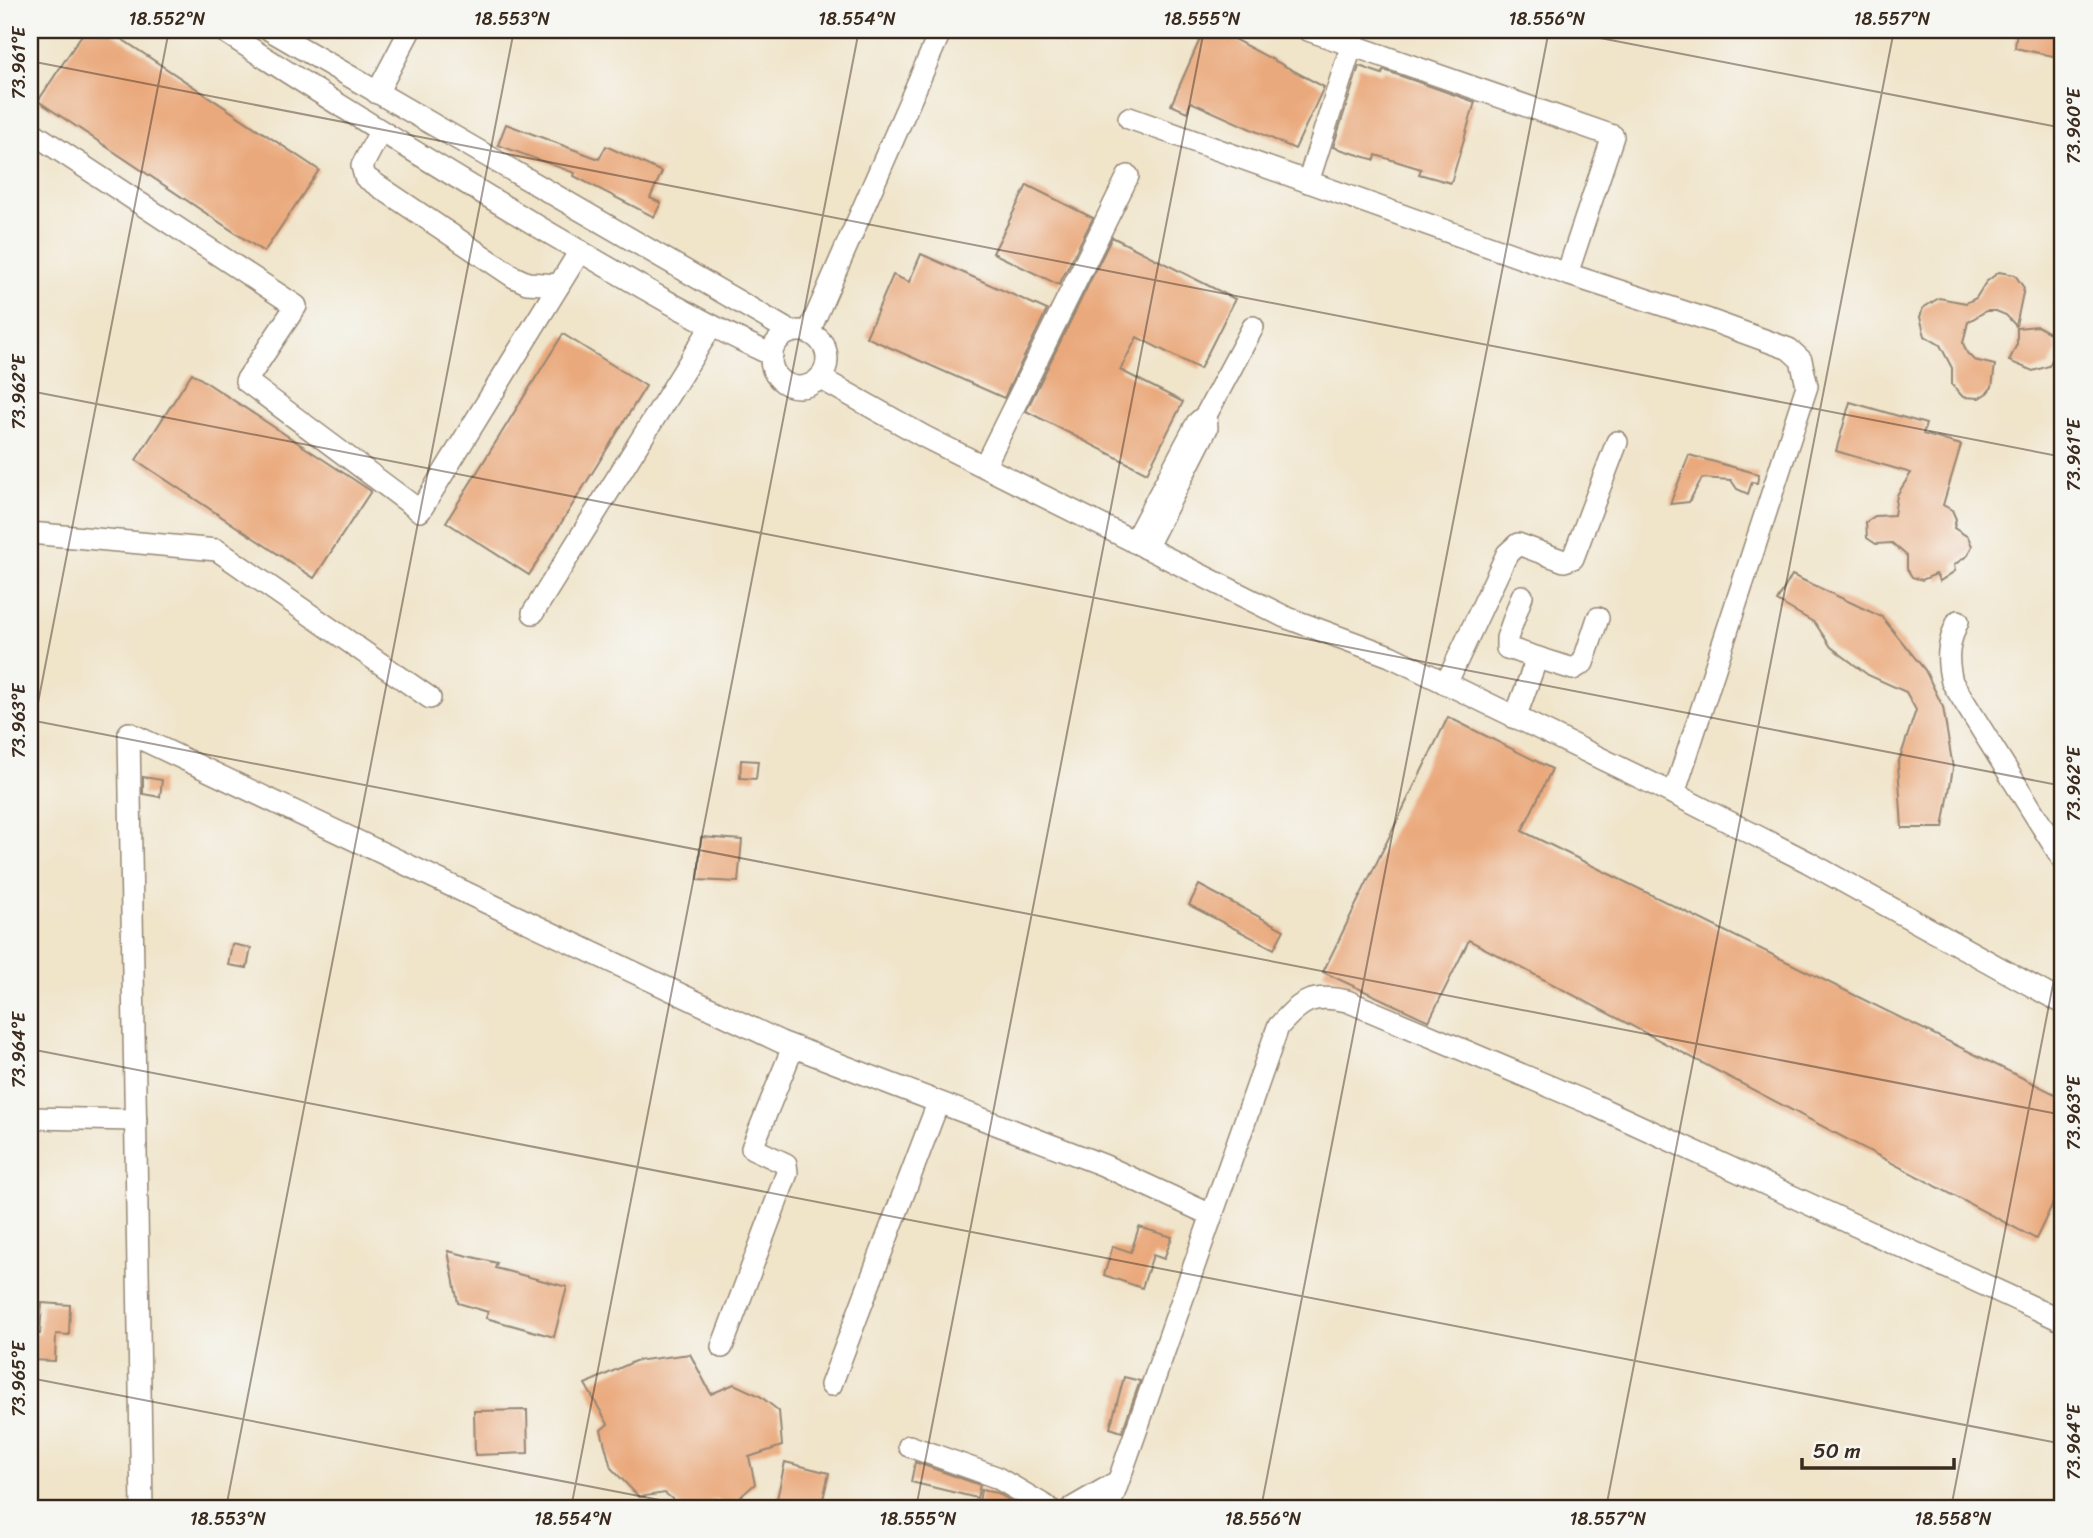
<svg xmlns="http://www.w3.org/2000/svg" width="2093" height="1538" font-family="Sriracha,sans-serif">
	<style>
		.building { fill: #eaa97c }
		.lines { fill: none; stroke-linecap: round; stroke-linejoin: round }
		.minor-casing { stroke: #968774; stroke-width: 24 }
		.minor { stroke: #fff; stroke-width: 21 }
		.ticks { fill: none; stroke: #3b2a1e; stroke-width: 2; stroke-opacity: 0.45 }
		.neatline { fill: none; stroke: #3b2a1e; stroke-width: 2.5 }
		.ticks-label { font-size: 18px; text-anchor: middle; fill: #3b2a1e }
	</style>
	<rect width="100%" height="100%" fill="#f6f6f2"/>
	<filter id="ink" filterUnits="userSpaceOnUse"><feTurbulence type="fractalNoise" baseFrequency=".0143" numOctaves="2"/><feDisplacementMap in="SourceGraphic" scale="14" xChannelSelector="R" yChannelSelector="G"/><feConvolveMatrix kernelMatrix="1 2 1 2 8 2 1 2 1" color-interpolation-filters="sRGB"/></filter>
	<filter id="wash" filterUnits="userSpaceOnUse"><feTurbulence type="fractalNoise" baseFrequency=".00686" numOctaves="4" result="noise"/><feDisplacementMap in="SourceGraphic" scale="28" xChannelSelector="R" yChannelSelector="G"/><feGaussianBlur stdDeviation="1.57" result="paint"/><feColorMatrix in="noise" values="0 0 0 0 0 0 0 0 0 0 0 0 0 0 0 0 0 1.4 0 .05"/><feComposite in="paint" operator="in"/></filter>
	<g filter="url(#wash)">
		<rect width="100%" height="100%" fill="#f0e4c9"/>
		<g id="blocks">
			<g class="building">
				<polygon points="85,30 108,30 319,170 264,252 38,101"/>
				<polygon points="1204,30 1217,30 1324,87 1295,149 1191,102 1187,112 1171,105"/>
				<polygon points="2017,30 2063,30 2063,58 2015,48"/>
				<polygon points="1359,66 1382,74 1384,70 1475,102 1451,183 1419,174 1421,169 1376,155 1375,160 1333,147"/>
				<polygon points="506,124 599,159 606,146 662,172 650,198 661,203 654,217 574,176 575,173 498,145"/>
				<polygon points="1027,185 1093,218 1059,285 993,253"/>
				<polygon points="1112,237 1235,299 1200,369 1137,337 1120,370 1183,402 1147,473 1026,411"/>
				<polygon points="921,254 1047,310 1004,398 866,337 893,275 909,282"/>
				<polygon points="1999,272 2015,275 2024,288 2016,326 2006,315 1996,311 1986,311 1968,322 1963,343 1967,353 1974,360 1995,365 1992,387 1987,393 1979,398 1963,397 1952,385 1952,368 1940,345 1925,336 1920,317 1923,308 1939,298 1966,303 1976,298 1986,282"/>
				<polygon points="2037,326 2052,334 2057,350 2049,366 2033,371 2009,361 2017,344 2017,328"/>
				<polygon points="563,334 646,386 529,575 446,522"/>
				<polygon points="192,373 371,491 314,578 136,460"/>
				<polygon points="1850,402 1926,424 1923,434 1961,445 1943,505 1952,510 1956,519 1954,528 1968,537 1972,546 1968,555 1954,565 1955,571 1940,581 1936,574 1922,580 1912,577 1907,569 1907,556 1892,543 1876,544 1867,538 1866,522 1875,516 1894,515 1897,495 1911,473 1836,451"/>
				<polygon points="1689,455 1759,474 1757,483 1752,482 1748,494 1737,489 1731,480 1702,478 1689,502 1670,504"/>
				<polygon points="1792,575 1882,617 1925,670 1943,707 1953,768 1943,828 1902,828 1898,764 1916,710 1906,692 1868,675 1831,647 1815,623 1777,601"/>
				<polygon points="1448,717 1552,769 1522,831 2063,1098 2063,1182 2036,1239 1469,940 1429,1021 1323,972"/>
				<polygon points="741,760 758,761 756,779 740,778"/>
				<polygon points="143,777 162,780 160,797 143,794"/>
				<polygon points="701,837 742,840 738,882 698,880"/>
				<polygon points="1199,885 1284,930 1274,949 1189,905"/>
				<polygon points="232,944 251,948 247,968 228,965"/>
				<polygon points="1139,1227 1172,1237 1164,1259 1153,1255 1142,1288 1104,1275 1113,1246 1131,1252"/>
				<polygon points="448,1251 497,1263 495,1268 567,1287 554,1337 486,1318 488,1312 458,1303"/>
				<polygon points="42,1303 70,1305 69,1335 56,1334 55,1361 30,1360 30,1334 40,1334"/>
				<polygon points="690,1354 711,1394 734,1384 760,1396 779,1411 782,1446 749,1457 755,1484 728,1508 716,1499 698,1508 683,1508 665,1493 639,1497 611,1468 601,1430 608,1424 585,1384 635,1361"/>
				<polygon points="1124,1377 1140,1381 1122,1432 1110,1428"/>
				<polygon points="527,1410 528,1453 475,1455 474,1411"/>
				<polygon points="785,1462 829,1473 821,1508 775,1508"/>
				<polygon points="915,1462 980,1485 977,1498 911,1482"/>
				<polygon points="981,1490 997,1493 1023,1508 978,1508"/>
			</g>
		</g>
	</g>
	<g filter="url(#ink)">
		<use href="#blocks" fill-opacity="0" stroke="#968774" stroke-width="2"/>
		<g class="lines">
			<defs>
				<g id="minor">
					<path d="M222 30C326 98 432 163 539 227 616 272 691 318 772 355"/>
					<polyline points="270,30 791,332"/>
					<polyline points="1308,30 1613,136 1567,274"/>
					<polyline points="377,93 410,30"/>
					<polyline points="1129,118 1567,274 1709,320 1789,349 1801,360 1807,386 1674,794"/>
					<polyline points="30,131 296,306 246,381 420,511 580,251"/>
					<polyline points="380,132 362,166 365,177 514,277 527,283 559,285"/>
					<polyline points="1308,182 1352,44"/>
					<circle cx="799" cy="359" r="28"/>
					<polyline points="809,332 941,30"/>
					<polyline points="820,378 925,437 1285,617 1390,656 1674,794 1808,862 2063,1003"/>
					<polyline points="1206,415 1253,327"/>
					<polyline points="985,465 1128,176"/>
					<polyline points="30,533 217,550 430,698"/>
					<polyline points="1134,542 1197,423 1206,415 1207,428 1146,548"/>
					<polyline points="1522,596 1507,638 1507,648 1573,669 1583,663 1598,618"/>
					<polyline points="533,613 711,327"/>
					<path d="M1958 621C1948 643 1946 658 1952 682L2063 860"/>
					<polyline points="1446,684 1507,554 1518,544 1564,561 1573,558 1617,442"/>
					<polyline points="1515,718 1537,658"/>
					<polyline points="30,1118 136,1120"/>
					<polyline points="722,1347 787,1173 786,1164 752,1148 793,1047"/>
					<polyline points="831,1385 938,1103"/>
					<polyline points="909,1446 996,1477 1049,1508"/>
					<polyline points="142,1508 129,733 781,1042 1103,1165 1211,1215"/>
					<polyline points="1072,1508 1117,1482"/>
					<path d="M1109 1508 1278 1027C1301 1001 1312 993 1347 1001L1596 1106 2063 1321"/>
				</g>
			</defs>
			<use href="#minor" class="minor-casing"/>
			<use href="#minor" class="minor"/>
		</g>
	</g>
	<path class="ticks" d="M1559 30 2063 128M30 61 2063 457M30 391 2063 786M30 720 2063 1115M30 744 169 30M30 1049 2063 1444M30 1378 701 1508M226 1508 514 30M571 1508 859 30M916 1508 1204 30M1261 1508 1549 30M1606 1508 1894 30M1951 1508 2063 933"/>
	<rect width="2093" height="1538" fill="none" stroke="#f6f6f2" stroke-width="77"/>
	<path d="M1802 1458v10h152v-10" fill="none" stroke="#3b2a1e" stroke-width="3.5"/>
	<text x="1813" y="1458" font-size="21" fill="#3b2a1e" stroke="#f6f6f2" stroke-width="5" paint-order="stroke">50 m</text>
	<rect x="38" y="38" width="2016" height="1462" class="neatline"/>
	<g class="ticks-label">
		<text x="167" y="25">18.552°N</text>
		<text x="512" y="25">18.553°N</text>
		<text x="857" y="25">18.554°N</text>
		<text x="1202" y="25">18.555°N</text>
		<text x="1547" y="25">18.556°N</text>
		<text x="1892" y="25">18.557°N</text>
		<text transform="translate(19 63) rotate(-90)" y="6">73.961°E</text>
		<text transform="translate(2074 126) rotate(-90)" y="6">73.960°E</text>
		<text transform="translate(19 392) rotate(-90)" y="6">73.962°E</text>
		<text transform="translate(2074 455) rotate(-90)" y="6">73.961°E</text>
		<text transform="translate(19 721) rotate(-90)" y="6">73.963°E</text>
		<text transform="translate(2074 784) rotate(-90)" y="6">73.962°E</text>
		<text transform="translate(19 1050) rotate(-90)" y="6">73.964°E</text>
		<text transform="translate(2074 1113) rotate(-90)" y="6">73.963°E</text>
		<text transform="translate(19 1379) rotate(-90)" y="6">73.965°E</text>
		<text transform="translate(2074 1442) rotate(-90)" y="6">73.964°E</text>
		<text x="228" y="1525">18.553°N</text>
		<text x="573" y="1525">18.554°N</text>
		<text x="918" y="1525">18.555°N</text>
		<text x="1263" y="1525">18.556°N</text>
		<text x="1608" y="1525">18.557°N</text>
		<text x="1953" y="1525">18.558°N</text>
	</g>
</svg>
